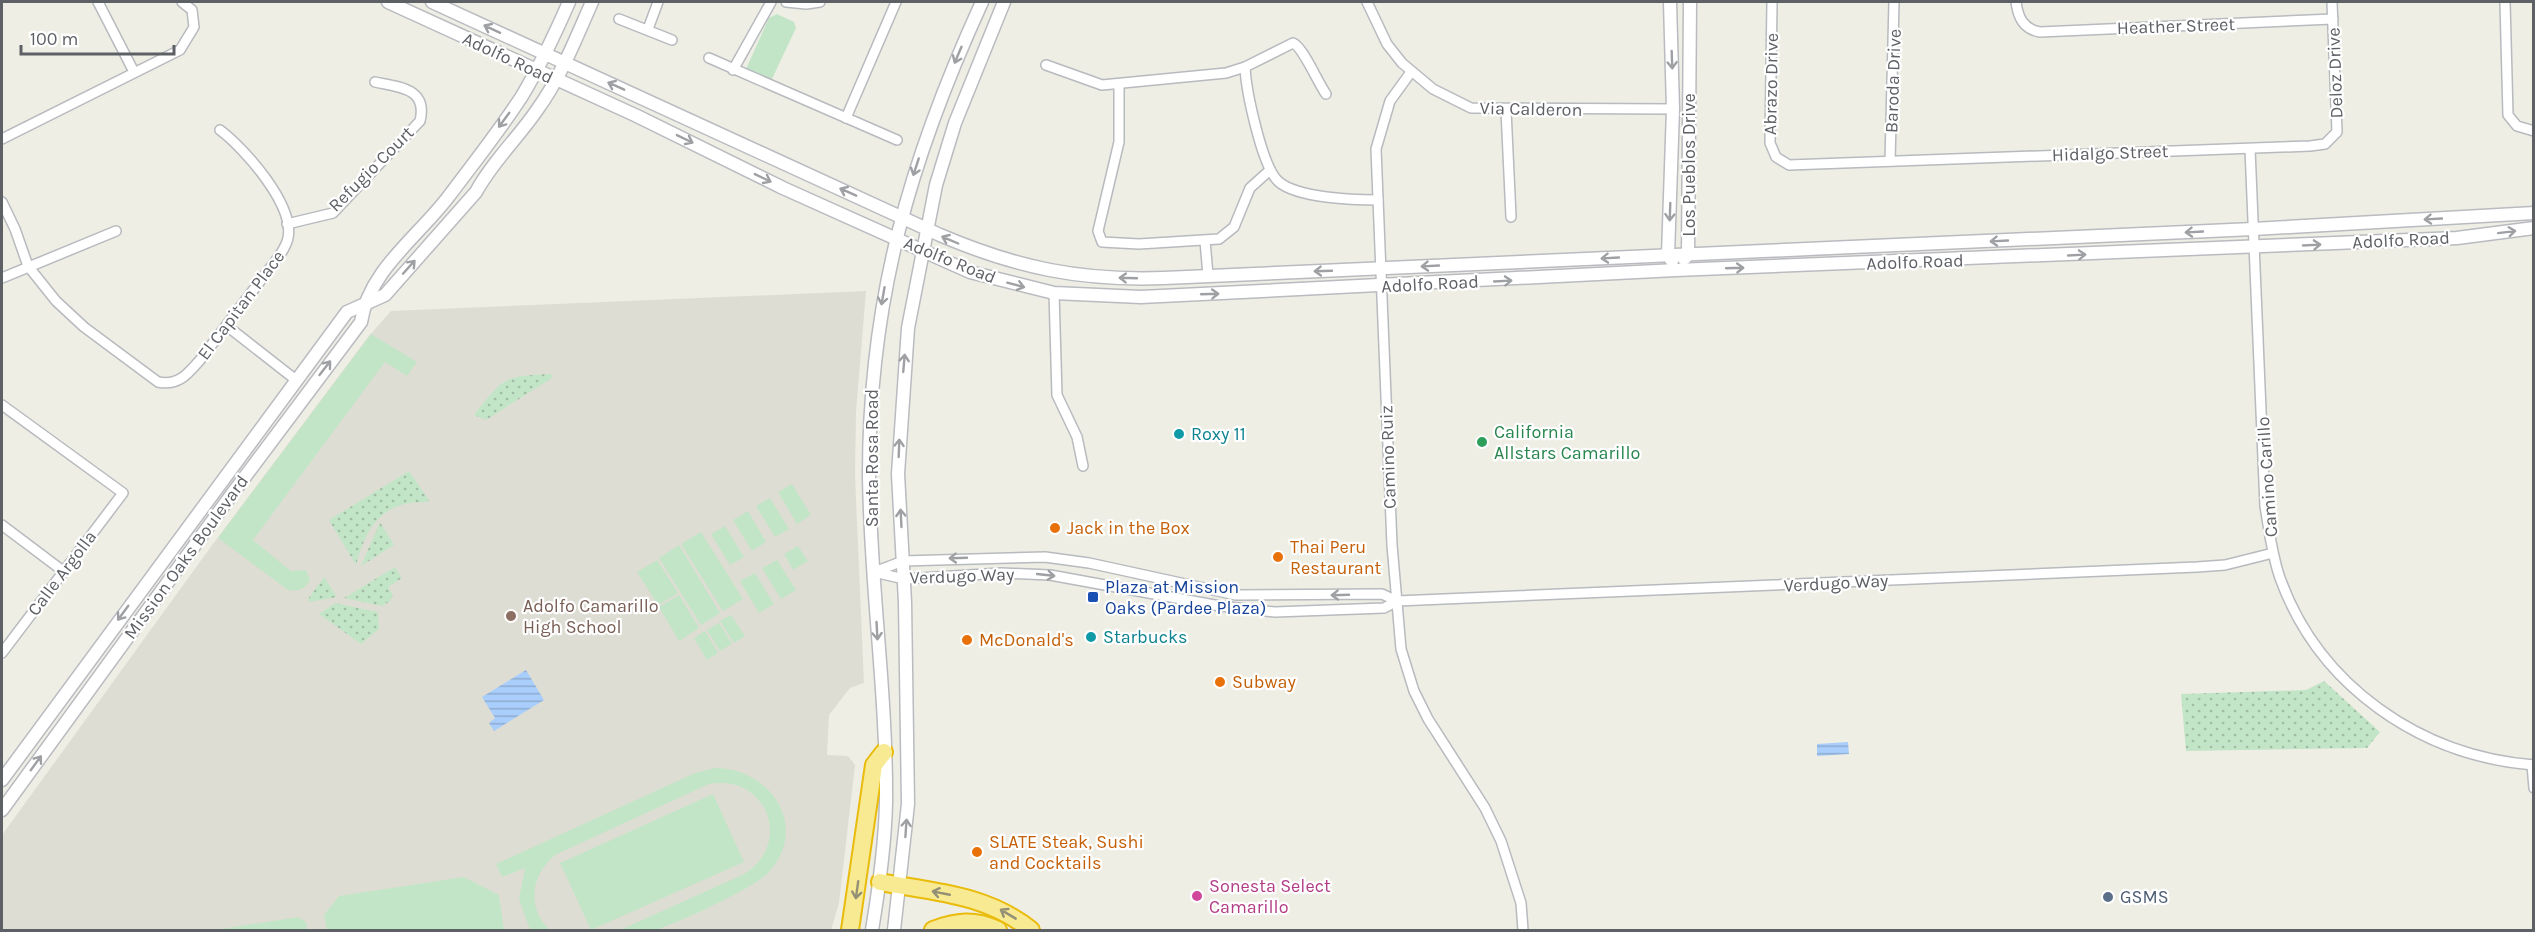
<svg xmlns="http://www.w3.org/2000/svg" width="2535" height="932" font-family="Karla,sans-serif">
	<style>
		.education { fill: #deddd3 }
		.grass { fill: url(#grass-dots) }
		.garden { fill: #c3e5c7 }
		.water { fill: url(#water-rules) }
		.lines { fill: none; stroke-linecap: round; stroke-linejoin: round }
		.street-casing { stroke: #b7babe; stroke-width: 12 }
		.secondary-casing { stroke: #b9bbc0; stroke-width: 15 }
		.highway-casing { stroke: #e9bb0b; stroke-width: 20 }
		.street { stroke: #fff; stroke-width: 9 }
		.secondary { stroke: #fff; stroke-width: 12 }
		.highway { stroke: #f8e993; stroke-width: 16 }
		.oneway { stroke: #9ea0a3 }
		.oneway2 { stroke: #939075 }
		.culture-dot { fill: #0f9aa8; stroke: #fff; stroke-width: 2 }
		.leisure-dot { fill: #2e9e5b; stroke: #fff; stroke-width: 2 }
		.food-dot { fill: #e8710a; stroke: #fff; stroke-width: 2 }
		.transit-dot { fill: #1a4fb4; stroke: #fff; stroke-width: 2 }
		.education-dot { fill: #8d6e63; stroke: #fff; stroke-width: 2 }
		.hotel-dot { fill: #d1479c; stroke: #fff; stroke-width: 2 }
		.service-dot { fill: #5c6f8a; stroke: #fff; stroke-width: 2 }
		.labels { text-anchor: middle; stroke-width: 4.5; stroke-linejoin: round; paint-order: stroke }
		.street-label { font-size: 18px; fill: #5d6065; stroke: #fff }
		.leisure-label { font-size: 18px; fill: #27864d; stroke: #fff; text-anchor: start }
		.culture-label { font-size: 18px; fill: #0d838f; stroke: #fff; text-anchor: start }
		.food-label { font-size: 18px; fill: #c56008; stroke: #fff; text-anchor: start }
		.transit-label { font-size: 18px; fill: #164399; stroke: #fff; text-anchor: start }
		.education-label { font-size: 18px; fill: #785e54; stroke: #fff; text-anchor: start }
		.hotel-label { font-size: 18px; fill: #b23c85; stroke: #fff; text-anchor: start }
		.service-label { font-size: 18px; fill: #4e5e75; stroke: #fff; text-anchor: start }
	</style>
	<defs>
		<pattern id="grass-dots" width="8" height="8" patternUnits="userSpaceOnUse" patternTransform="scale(1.5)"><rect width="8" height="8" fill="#c3e5c7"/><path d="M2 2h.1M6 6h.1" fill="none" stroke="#a2bda5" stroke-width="1.8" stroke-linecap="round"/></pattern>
		<pattern id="water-rules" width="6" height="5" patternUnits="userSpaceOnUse" patternTransform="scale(1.5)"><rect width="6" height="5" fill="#a9cefb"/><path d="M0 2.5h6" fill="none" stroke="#8dabcf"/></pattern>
	</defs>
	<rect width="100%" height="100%" fill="#efeee5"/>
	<polygon class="education" points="866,291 856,412 855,475 864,683 850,688 829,715 827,755 848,756 855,765 839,903 831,930 2,930 2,835 210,548 368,337 391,311"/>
	<g class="grass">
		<path d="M551 374 552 378 486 420 474 415C503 378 503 376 551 374Z"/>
		<path d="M409 471 429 500 427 502C383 501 367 525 356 565L329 520Z"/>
		<polygon points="380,522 394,545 361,566"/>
		<polygon points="395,567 402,578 388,587 393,595 390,601 382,606 344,598"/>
		<polygon points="324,577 337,597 309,602 308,599"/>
		<polygon points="335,603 378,612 379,629 361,644 319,614"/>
		<polygon points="2324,681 2380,732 2367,748 2186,751 2181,694 2306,690"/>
	</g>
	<g class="garden">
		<polygon points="777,14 794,22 796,28 771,81 746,69 769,18"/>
		<path d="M371 334 417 362 407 376 385 362 253 540 291 571 306 570 310 579C307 589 298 592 288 590L218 538Z"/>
		<polygon points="792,484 811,515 797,524 778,492"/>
		<polygon points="770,498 789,529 775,537 756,506"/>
		<polygon points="748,511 766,542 752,551 733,520"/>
		<polygon points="725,526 744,557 730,565 711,534"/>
		<polygon points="701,532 743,599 723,611 681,544"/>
		<polygon points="679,545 720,613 701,625 659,558"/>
		<polygon points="798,546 808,561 793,570 784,554"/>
		<polygon points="657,560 678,593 658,605 637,572"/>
		<polygon points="777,560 796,590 781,599 762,568"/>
		<polygon points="755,573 774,604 759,613 740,581"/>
		<polygon points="679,595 699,628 679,641 659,607"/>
		<polygon points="731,615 745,636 734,643 720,621"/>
		<polygon points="719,623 732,644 720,651 707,630"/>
		<polygon points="705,631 718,653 707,660 694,638"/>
		<path d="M715 768C770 768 810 826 769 872 755 888 678 923 656 930 646 932 631 931 620 930L742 875C794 846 768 773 709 784L555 855C531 875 526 908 550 930H530L519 899 525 868 502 877 496 864 695 773Z"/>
		<polygon points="713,794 744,862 591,930 560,863"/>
		<polygon points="464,877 499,895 504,930 327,930 324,915 339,896"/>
		<polygon points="298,917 306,922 307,930 215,930"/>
	</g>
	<g class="water">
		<polygon points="526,670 544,700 494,731 489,723 495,718 482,697"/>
		<polygon points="1848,742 1849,754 1817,756 1817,744"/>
	</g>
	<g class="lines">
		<defs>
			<g id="street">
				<polyline points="98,2 134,72"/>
				<polyline points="786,2 806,4 820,2"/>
				<polyline points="1367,2 1387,44 1402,63 1433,89 1471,108 1673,109"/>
				<polyline points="1772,2 1770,143 1776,157 1789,165 2310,146 2325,144 2337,132 2332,2"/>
				<path d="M2016 2C2018 17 2023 29 2040 32L2333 19"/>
				<polyline points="2505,2 2508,115 2517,126 2534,131"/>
				<polyline points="619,19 672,40"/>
				<polyline points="648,29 658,2"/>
				<polyline points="709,58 897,140"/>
				<path d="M1046 65 1102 85 1226 73 1245 67 1293 43C1303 47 1318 83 1326 94"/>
				<path d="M1245 67C1246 90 1262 168 1279 182 1298 198 1353 200 1378 200"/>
				<polyline points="733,70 771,2"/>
				<polyline points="1411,72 1390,101 1376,149 1392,545 1401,649 1414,691 1428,719 1485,808 1501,841 1521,903 1523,930"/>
				<polyline points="1119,84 1119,142 1098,231 1102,242 1139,244 1219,239 1234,227 1250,188 1270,170"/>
				<polyline points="1506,110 1511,217"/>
				<polyline points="846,118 896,2"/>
				<polyline points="2,139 180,50 194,27 192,10 182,2"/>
				<path d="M2250 149 2265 506C2269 530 2272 555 2280 578 2319 686 2420 756 2534 765"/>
				<polyline points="1890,161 1894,2"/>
				<path d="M2 202 15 229 28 266 56 301 84 327 158 382C178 386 187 375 200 360L280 255C283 250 287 244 288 238 295 205 244 148 220 130"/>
				<path d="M287 224 333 213 420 121C428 88 399 87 375 82"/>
				<polyline points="1205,241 1208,275"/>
				<polyline points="2,278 116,231"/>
				<polyline points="1054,293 1057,395 1077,437 1083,466"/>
				<polyline points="227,326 296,380"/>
				<polyline points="2,405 123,493 2,653"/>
				<polyline points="2,525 63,571"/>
				<polyline points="874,572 904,579 1001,573 1050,575 1220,606 1275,612 1384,608 1397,601 2197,567 2225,565 2273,553"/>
				<polyline points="874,572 903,561 1045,557 1089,563 1236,595 1382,594 1397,601"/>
				<polyline points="2532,765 2534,788"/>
			</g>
			<g id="secondary">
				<polyline points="388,2 637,116 783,188 970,272 1054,293 1141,297 1676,270 2457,238 2534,228"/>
				<path d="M432 2 940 235C1017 268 1081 281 1164 278L2253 229 2534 213"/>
				<polyline points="1670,2 1673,109 1668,255 1672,261"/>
				<polyline points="1684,259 1688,255 1690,2"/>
				<path d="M2 780 347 312 385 295 476 192C492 162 518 138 537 110 561 77 576 38 592 2"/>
				<path d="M2 810 232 494 361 322C369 270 418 237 449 196 473 164 500 130 522 96 540 66 555 34 569 2"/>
				<path d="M872 930C879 888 885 846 886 803 887 693 870 584 869 474 869 300 910 159 982 2"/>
				<polyline points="894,930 908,804 905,602 898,474 908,328 936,185 955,123 1004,2"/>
			</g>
			<g id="highway">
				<path d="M880 882C934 892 986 894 1031 930"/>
				<polyline points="850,930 874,765 884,752"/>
				<path d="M933 930C956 921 975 919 998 930"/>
			</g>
		</defs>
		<use href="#street" class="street-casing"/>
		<use href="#secondary" class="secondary-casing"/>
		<use href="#highway" class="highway-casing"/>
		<use href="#street" class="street"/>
		<use href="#secondary" class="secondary"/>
		<use href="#highway" class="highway"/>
	</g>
	<defs><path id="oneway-shaft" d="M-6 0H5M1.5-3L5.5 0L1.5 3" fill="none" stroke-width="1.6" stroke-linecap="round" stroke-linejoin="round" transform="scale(1.5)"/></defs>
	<g class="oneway">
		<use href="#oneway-shaft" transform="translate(492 29) rotate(-155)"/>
		<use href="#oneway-shaft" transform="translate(958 55) rotate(113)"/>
		<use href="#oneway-shaft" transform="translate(1672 60) rotate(88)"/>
		<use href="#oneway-shaft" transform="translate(616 86) rotate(-156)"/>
		<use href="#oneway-shaft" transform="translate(504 120) rotate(126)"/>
		<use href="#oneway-shaft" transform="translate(685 139) rotate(26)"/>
		<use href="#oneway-shaft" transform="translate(916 167) rotate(108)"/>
		<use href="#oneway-shaft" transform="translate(763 178) rotate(26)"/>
		<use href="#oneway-shaft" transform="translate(848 192) rotate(-156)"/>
		<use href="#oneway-shaft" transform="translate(1670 212) rotate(92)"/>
		<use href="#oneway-shaft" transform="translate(2433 219) rotate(177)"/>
		<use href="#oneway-shaft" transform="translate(2194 232) rotate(177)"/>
		<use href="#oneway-shaft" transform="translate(2507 232) rotate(-7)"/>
		<use href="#oneway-shaft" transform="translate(950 240) rotate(-157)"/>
		<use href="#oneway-shaft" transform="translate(1999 241) rotate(177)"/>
		<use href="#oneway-shaft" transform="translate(2312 245) rotate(-3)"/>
		<use href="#oneway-shaft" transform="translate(2077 255) rotate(-3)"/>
		<use href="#oneway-shaft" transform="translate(1610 258) rotate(177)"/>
		<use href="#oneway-shaft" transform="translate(1430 266) rotate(177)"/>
		<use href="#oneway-shaft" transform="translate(409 267) rotate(-48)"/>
		<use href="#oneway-shaft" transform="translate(1735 268) rotate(-2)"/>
		<use href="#oneway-shaft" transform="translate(1323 271) rotate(178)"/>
		<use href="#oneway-shaft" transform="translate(1128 278) rotate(-178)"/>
		<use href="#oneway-shaft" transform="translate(1503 281) rotate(-3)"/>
		<use href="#oneway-shaft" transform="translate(1016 285) rotate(15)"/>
		<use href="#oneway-shaft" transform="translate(1210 294) rotate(-2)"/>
		<use href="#oneway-shaft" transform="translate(883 296) rotate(100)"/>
		<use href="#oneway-shaft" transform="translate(904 363) rotate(-85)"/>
		<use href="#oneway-shaft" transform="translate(325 368) rotate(-52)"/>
		<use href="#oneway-shaft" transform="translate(899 448) rotate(-88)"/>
		<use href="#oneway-shaft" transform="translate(901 518) rotate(-93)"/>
		<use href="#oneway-shaft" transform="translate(958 558) rotate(178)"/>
		<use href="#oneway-shaft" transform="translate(1046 575) rotate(6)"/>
		<use href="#oneway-shaft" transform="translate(1340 595) rotate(178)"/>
		<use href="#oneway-shaft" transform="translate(123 613) rotate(126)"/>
		<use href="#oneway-shaft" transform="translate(877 631) rotate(87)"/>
		<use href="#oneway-shaft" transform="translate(36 763) rotate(-54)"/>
		<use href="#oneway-shaft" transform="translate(906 828) rotate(-86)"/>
	</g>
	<g class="oneway2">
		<use href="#oneway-shaft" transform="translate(857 890) rotate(98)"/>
		<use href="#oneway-shaft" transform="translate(941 893) rotate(-169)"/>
		<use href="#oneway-shaft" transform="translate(1008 914) rotate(-149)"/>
	</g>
	<g class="culture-dot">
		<circle cx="1179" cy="434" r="6"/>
		<circle cx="1091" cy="637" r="6"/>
	</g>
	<circle class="leisure-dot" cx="1482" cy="442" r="6"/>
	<g class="food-dot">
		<circle cx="1055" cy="528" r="6"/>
		<circle cx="1278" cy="557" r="6"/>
		<circle cx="967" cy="640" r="6"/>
		<circle cx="1220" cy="682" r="6"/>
		<circle cx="977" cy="852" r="6"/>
	</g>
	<rect class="transit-dot" x="1087" y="591" width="12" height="12" rx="3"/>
	<circle class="education-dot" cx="511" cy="616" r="6"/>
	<circle class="hotel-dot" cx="1197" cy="896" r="6"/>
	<circle class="service-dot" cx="2108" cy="897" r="6"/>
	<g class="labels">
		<g class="street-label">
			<text transform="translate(2176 26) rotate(-2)" y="6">Heather Street</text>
			<text transform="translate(508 58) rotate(25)" y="6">Adolfo Road</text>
			<text transform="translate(2335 73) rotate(-92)" y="6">Deloz Drive</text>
			<text transform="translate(1893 81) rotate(-88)" y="6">Baroda Drive</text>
			<text transform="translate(1771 84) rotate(-89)" y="6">Abrazo Drive</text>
			<text transform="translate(1531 109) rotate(1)" y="6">Via Calderon</text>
			<text transform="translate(2110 153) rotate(-2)" y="6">Hidalgo Street</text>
			<text transform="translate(1689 165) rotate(-90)" y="6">Los Pueblos Drive</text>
			<text transform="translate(371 169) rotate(-45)" y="6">Refugio Court</text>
			<text transform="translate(2401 240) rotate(-3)" y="6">Adolfo Road</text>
			<text transform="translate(950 260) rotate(22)" y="6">Adolfo Road</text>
			<text transform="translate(1915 262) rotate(-2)" y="6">Adolfo Road</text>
			<text transform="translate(1430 284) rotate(-3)" y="6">Adolfo Road</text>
			<text transform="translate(241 305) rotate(-53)" y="6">El Capitan Place</text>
			<text transform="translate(1388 457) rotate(-92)" y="6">Camino Ruiz</text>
			<text transform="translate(872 458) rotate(-90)" y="6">Santa Rosa Road</text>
			<text transform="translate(2267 477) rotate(-94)" y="6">Camino Carillo</text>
			<text transform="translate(186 557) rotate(-54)" y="6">Mission Oaks Boulevard</text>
			<text transform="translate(62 573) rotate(-53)" y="6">Calle Argolla</text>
			<text transform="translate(962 576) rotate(-2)" y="6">Verdugo Way</text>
			<text transform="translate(1836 583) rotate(-3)" y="6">Verdugo Way</text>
		</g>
		<g class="leisure-label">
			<text x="1494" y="438">California<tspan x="1494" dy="21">Allstars Camarillo</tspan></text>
		</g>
		<g class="culture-label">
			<text x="1191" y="440">Roxy 11</text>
			<text x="1103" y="643">Starbucks</text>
		</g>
		<g class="food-label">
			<text x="1067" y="534">Jack in the Box</text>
			<text x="1290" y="553">Thai Peru<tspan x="1290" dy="21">Restaurant</tspan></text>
			<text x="979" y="646">McDonald's</text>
			<text x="1232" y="688">Subway</text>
			<text x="989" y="848">SLATE Steak, Sushi<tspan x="989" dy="21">and Cocktails</tspan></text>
		</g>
		<g class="transit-label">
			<text x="1105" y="593">Plaza at Mission<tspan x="1105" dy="21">Oaks (Pardee Plaza)</tspan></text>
		</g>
		<g class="education-label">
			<text x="523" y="612">Adolfo Camarillo<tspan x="523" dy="21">High School</tspan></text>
		</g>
		<g class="hotel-label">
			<text x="1209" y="892">Sonesta Select<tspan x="1209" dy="21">Camarillo</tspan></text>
		</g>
		<g class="service-label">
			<text x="2120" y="903">GSMS</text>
		</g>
	</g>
	<rect width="2535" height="932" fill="none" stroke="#5d6065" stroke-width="6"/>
	<path d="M21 45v9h153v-9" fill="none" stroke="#5d6065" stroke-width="3"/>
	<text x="30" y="45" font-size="18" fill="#5d6065" stroke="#ffffff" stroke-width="4.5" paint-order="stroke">100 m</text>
</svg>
